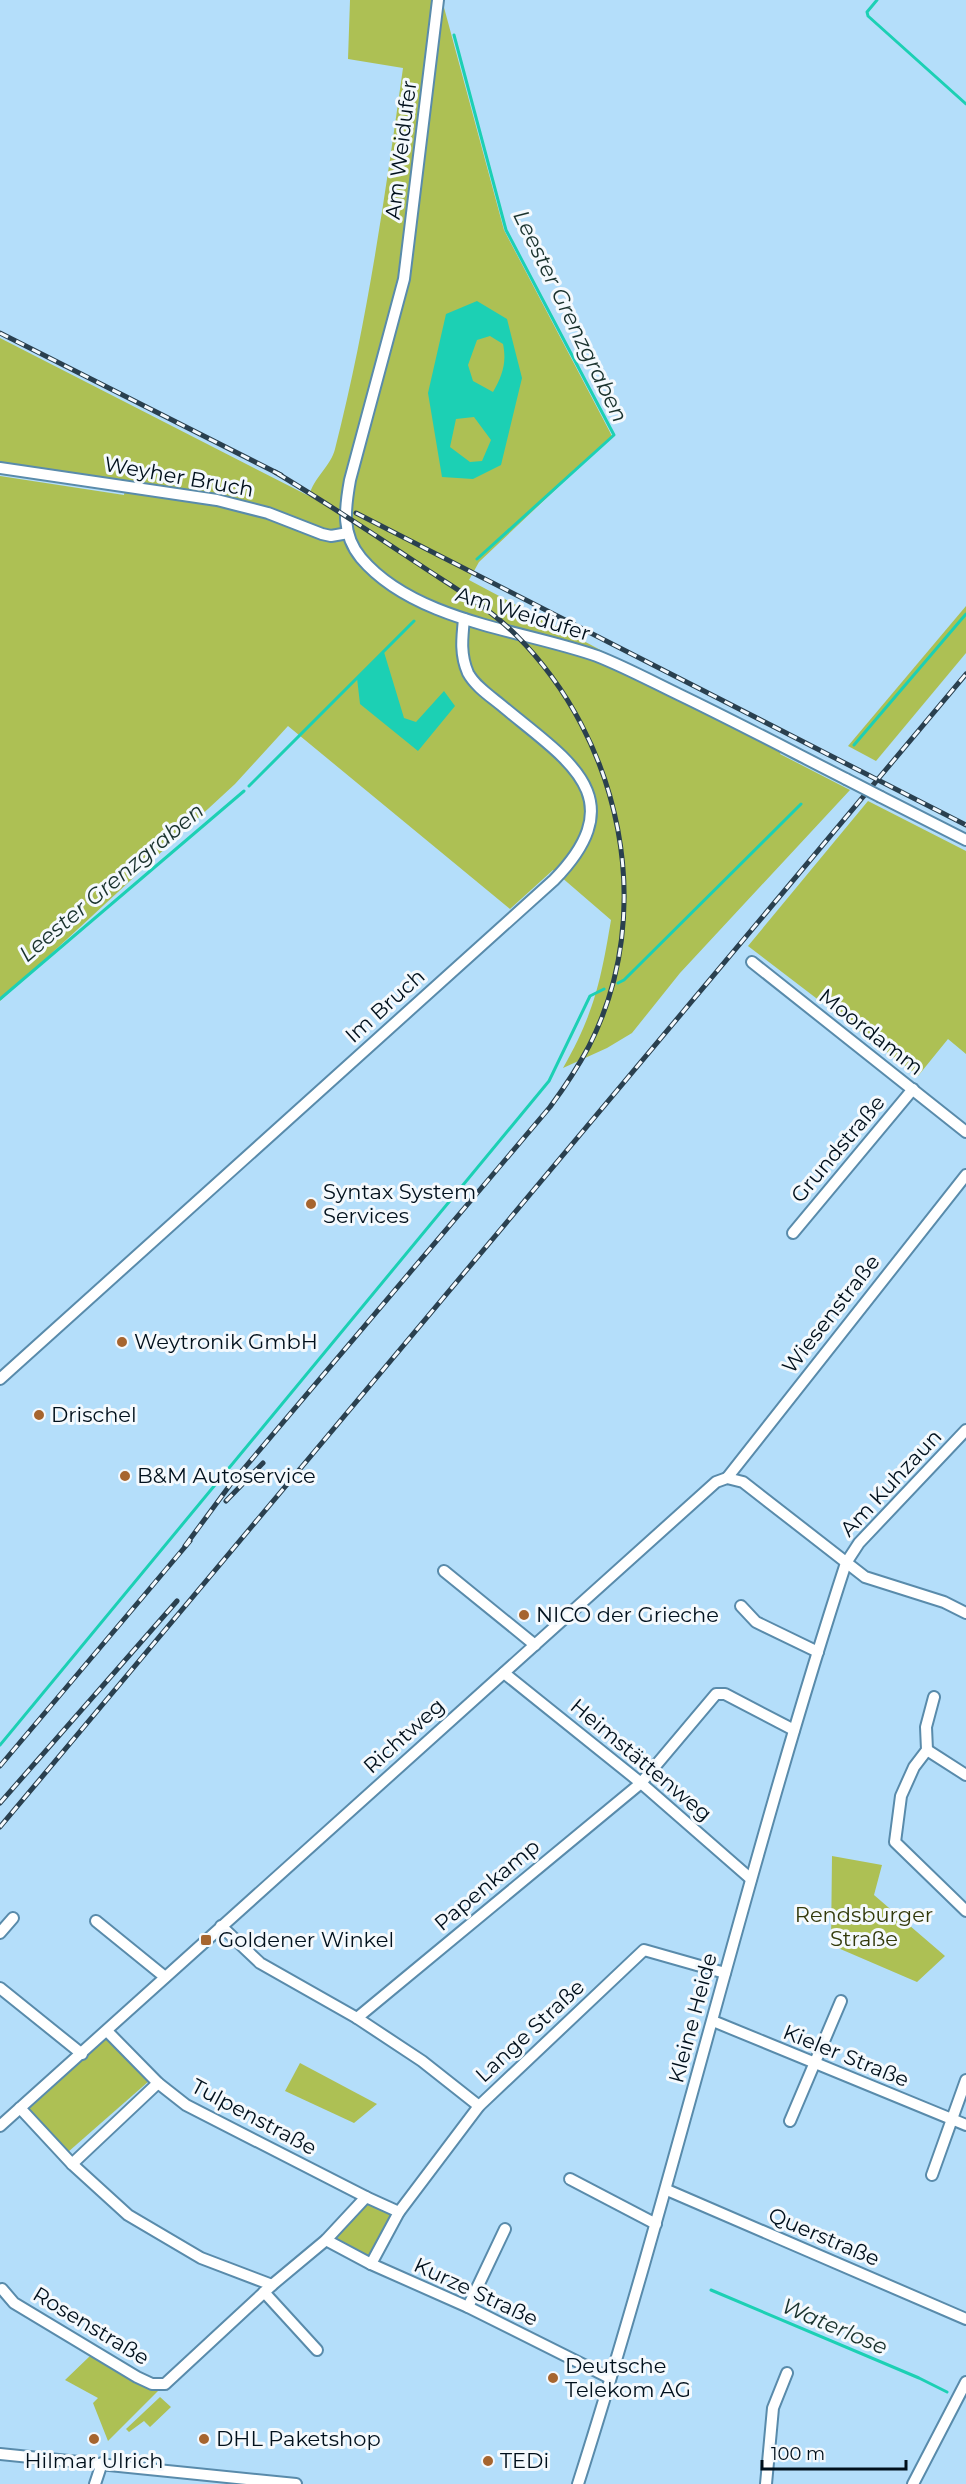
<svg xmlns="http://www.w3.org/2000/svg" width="966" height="2484" font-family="Montserrat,sans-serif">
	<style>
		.green { fill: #adc054 }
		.water { fill: #1cd0b4; fill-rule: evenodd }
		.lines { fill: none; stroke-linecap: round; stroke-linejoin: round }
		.stream { stroke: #1cd0b4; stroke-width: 3 }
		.minor-casing { stroke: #598bab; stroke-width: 14 }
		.minor { stroke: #fff; stroke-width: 10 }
		.rail-casing { stroke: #2a404f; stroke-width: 5 }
		.rail { stroke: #f4f9fd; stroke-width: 3; stroke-dasharray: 9; stroke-linecap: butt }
		.minor-bridge-casing { stroke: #598bab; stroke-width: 14; stroke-linecap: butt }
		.minor-bridge { stroke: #fff; stroke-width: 10 }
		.poi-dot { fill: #a6652f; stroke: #f4f9fd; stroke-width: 2 }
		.labels { text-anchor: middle; stroke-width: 6; stroke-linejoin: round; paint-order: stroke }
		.street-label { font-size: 21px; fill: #00101c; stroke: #f4f9fd }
		.poi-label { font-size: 21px; fill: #00101c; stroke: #f4f9fd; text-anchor: start }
		.park-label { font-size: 21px; fill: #32390a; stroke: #f4f9fd }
		.water-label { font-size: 22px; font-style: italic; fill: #19322d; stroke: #f4f9fd }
	</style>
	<rect width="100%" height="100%" fill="#b4defa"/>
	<g class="green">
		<path d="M350 0H442L504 230 612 436 479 562 469 580 608 654 786 741 780 754 850 790 680 973 632 1033 607 1048 563 1068C594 1014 601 980 611 920L553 870 510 909 288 726 235 784 0 1001V476L124 495 125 488 0 465V338L309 496C314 477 331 466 335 449 367 324 385 196 403 68L348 59Z"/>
		<polygon points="966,606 966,653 876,761 848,746"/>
		<polygon points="868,801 966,851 966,1054 948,1039 918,1076 748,946"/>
		<polygon points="832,1856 882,1865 874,1895 945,1956 917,1982 831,1945"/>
		<polygon points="109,2036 149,2081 68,2152 29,2109"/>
		<polygon points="300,2063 377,2104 354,2123 285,2091"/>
		<polygon points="366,2199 396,2213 371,2262 328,2239"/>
		<polygon points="90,2356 149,2388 161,2388 108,2441 93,2403 98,2398 65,2380"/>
		<polygon points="160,2397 171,2407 150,2427 144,2421 129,2432 126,2429"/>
	</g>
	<g class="water">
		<path d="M477 301 507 319 522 378 501 465 473 479 442 477 428 393 446 314ZM490 336 503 344C507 363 502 376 493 392L473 381 468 365 477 340ZM474 417 491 440 482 461 470 462 450 447 456 419Z"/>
		<polygon points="384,652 404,718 416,722 444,691 455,706 418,751 360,704 357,678"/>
	</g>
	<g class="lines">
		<g class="stream">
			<polyline points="877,0 867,12 868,16 966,104"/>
			<polyline points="454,35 506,230 614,435 477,559"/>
			<polyline points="854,745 966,614"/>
			<polyline points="249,786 414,621"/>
			<polyline points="618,983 624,980 801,804"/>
			<polyline points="0,999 244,791"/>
			<polyline points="0,1745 549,1081 590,996 604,989"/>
			<polyline points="711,2290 919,2378 947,2392"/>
		</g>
		<defs>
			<g id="minor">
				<path d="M438 0 404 279 350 480C345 508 341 534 361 558 415 622 524 630 597 656 625 667 653 682 680 695 736 722 791 751 846 779"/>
				<polyline points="0,468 217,500 268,513 322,534 331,536 348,533"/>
				<polyline points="881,797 966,840"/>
				<polyline points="752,962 966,1132"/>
				<polyline points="793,1233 913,1089"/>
				<path d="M0 1379 554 880C636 796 565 759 501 705 490 696 475 686 468 673 460 655 462 638 464 619"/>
				<polyline points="727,1478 966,1175"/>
				<polyline points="444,1571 535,1645"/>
				<polyline points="741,1606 756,1622 818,1652"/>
				<polyline points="504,1673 641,1783 751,1879"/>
				<polyline points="934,1697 926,1727 927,1750 914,1767 901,1796 895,1842 966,1911"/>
				<polyline points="927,1750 966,1775"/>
				<polyline points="96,1921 165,1977"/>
				<polyline points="221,1926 260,1963 357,2018 422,2061 479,2106"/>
				<polyline points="0,1933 13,1918"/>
				<polyline points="0,1988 82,2054"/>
				<polyline points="357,2018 641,1783 716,1694 725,1694 794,1730"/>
				<polyline points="713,2021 966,2125"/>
				<polyline points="107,2031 158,2083 186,2105 366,2197"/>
				<polyline points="20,2108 72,2164 128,2215 201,2258 272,2285"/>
				<polyline points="790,2121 841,2001"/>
				<polyline points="0,2126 716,1482 727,1478 743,1482 865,1577 944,1602 966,1613"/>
				<polyline points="72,2164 158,2083"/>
				<polyline points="932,2175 966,2080"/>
				<polyline points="570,2179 656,2224"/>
				<polyline points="667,2190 966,2319"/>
				<polyline points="326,2240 371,2264 468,2307 610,2378"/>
				<polyline points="371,2264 399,2212 479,2106 644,1950 725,1973"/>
				<polyline points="2,2289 14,2303 137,2377 152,2384 165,2384 272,2285 326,2240 366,2197 399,2212"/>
				<polyline points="264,2292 317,2350"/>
				<polyline points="468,2307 505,2229"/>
				<polyline points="0,2454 296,2484"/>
				<polyline points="95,2484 102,2463"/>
				<path d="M578 2484C675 2179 747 1867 846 1563L859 1543 966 1430"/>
				<polyline points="766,2484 773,2408 787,2373"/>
				<polyline points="913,2484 966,2382"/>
			</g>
		</defs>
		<use href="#minor" class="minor-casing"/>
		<use href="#minor" class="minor"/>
		<defs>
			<g id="rail">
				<polyline points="0,333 281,475"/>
				<polyline points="356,513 966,825"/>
				<polyline points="226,1501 263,1463"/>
				<path d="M185 1546 230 1485 550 1107C564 1088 578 1067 589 1046 658 911 621 740 516 635 488 607 453 587 420 565 372 533 325 502 275 472"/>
				<polyline points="0,1766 190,1541"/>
				<polyline points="0,1803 177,1601"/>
				<polyline points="0,1827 966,674"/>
			</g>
		</defs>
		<use href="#rail" class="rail-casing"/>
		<use href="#rail" class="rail"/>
		<defs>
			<polyline id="minor-bridge" points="846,779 881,797"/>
		</defs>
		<use href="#minor-bridge" class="minor-bridge-casing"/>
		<use href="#minor-bridge" class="minor-bridge"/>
	</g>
	<g class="poi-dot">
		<circle cx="311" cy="1204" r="6"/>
		<circle cx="122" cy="1342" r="6"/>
		<circle cx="39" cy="1415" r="6"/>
		<circle cx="125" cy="1476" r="6"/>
		<circle cx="524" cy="1615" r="6"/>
		<rect x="200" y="1934" width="12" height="12" rx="3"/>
		<circle cx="553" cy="2378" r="6"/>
		<circle cx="94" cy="2439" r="6"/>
		<circle cx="204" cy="2439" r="6"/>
		<circle cx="488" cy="2461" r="6"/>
	</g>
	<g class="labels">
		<g class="street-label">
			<text transform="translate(401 150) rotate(-83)" y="7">Am Weidufer</text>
			<text transform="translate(179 477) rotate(10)" y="7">Weyher Bruch</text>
			<text transform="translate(523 614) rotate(17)" y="7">Am Weidufer</text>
			<text transform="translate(385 1006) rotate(-42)" y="7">Im Bruch</text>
			<text transform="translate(871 1032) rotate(38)" y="7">Moordamm</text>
			<text transform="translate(838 1149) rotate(-50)" y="7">Grundstraße</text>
			<text transform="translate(831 1314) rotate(-52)" y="7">Wiesenstraße</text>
			<text transform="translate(891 1483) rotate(-47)" y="7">Am Kuhzaun</text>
			<text transform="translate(404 1736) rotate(-42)" y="7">Richtweg</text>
			<text transform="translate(641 1760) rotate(40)" y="7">Heimstättenweg</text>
			<text transform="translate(487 1885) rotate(-40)" y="7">Papenkamp</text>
			<text transform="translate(693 2018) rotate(-75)" y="7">Kleine Heide</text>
			<text transform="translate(530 2031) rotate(-43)" y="7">Lange Straße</text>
			<text transform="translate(846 2056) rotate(22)" y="7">Kieler Straße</text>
			<text transform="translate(254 2117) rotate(28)" y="7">Tulpenstraße</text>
			<text transform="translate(824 2237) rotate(23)" y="7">Querstraße</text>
			<text transform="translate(476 2292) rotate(25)" y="7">Kurze Straße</text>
			<text transform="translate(91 2326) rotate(31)" y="7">Rosenstraße</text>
		</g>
		<g class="poi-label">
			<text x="323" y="1199">Syntax System<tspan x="323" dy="24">Services</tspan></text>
			<text x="134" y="1349">Weytronik GmbH</text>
			<text x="51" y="1422">Drischel</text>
			<text x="137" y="1483">B&amp;M Autoservice</text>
			<text x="536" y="1622">NICO der Grieche</text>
			<text x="218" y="1947">Goldener Winkel</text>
			<text x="565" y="2373">Deutsche<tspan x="565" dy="24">Telekom AG</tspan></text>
			<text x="216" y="2446">DHL Paketshop</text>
			<text x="94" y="2468" text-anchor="middle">Hilmar Ulrich</text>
			<text x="500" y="2468">TEDi</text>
		</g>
		<g class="park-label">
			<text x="864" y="1922">Rendsburger<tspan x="864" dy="24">Straße</tspan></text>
		</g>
		<g class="water-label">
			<text transform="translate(571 316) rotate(64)" y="8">Leester Grenzgraben</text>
			<text transform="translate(111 882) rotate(-40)" y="8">Leester Grenzgraben</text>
			<text transform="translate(835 2326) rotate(23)" y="8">Waterlose</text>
		</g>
	</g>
	<path d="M762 2460v9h144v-9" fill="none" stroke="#00101c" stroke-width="3"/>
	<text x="771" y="2460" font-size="18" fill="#00101c" stroke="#f4f9fd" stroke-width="4.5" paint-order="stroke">100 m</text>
</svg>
